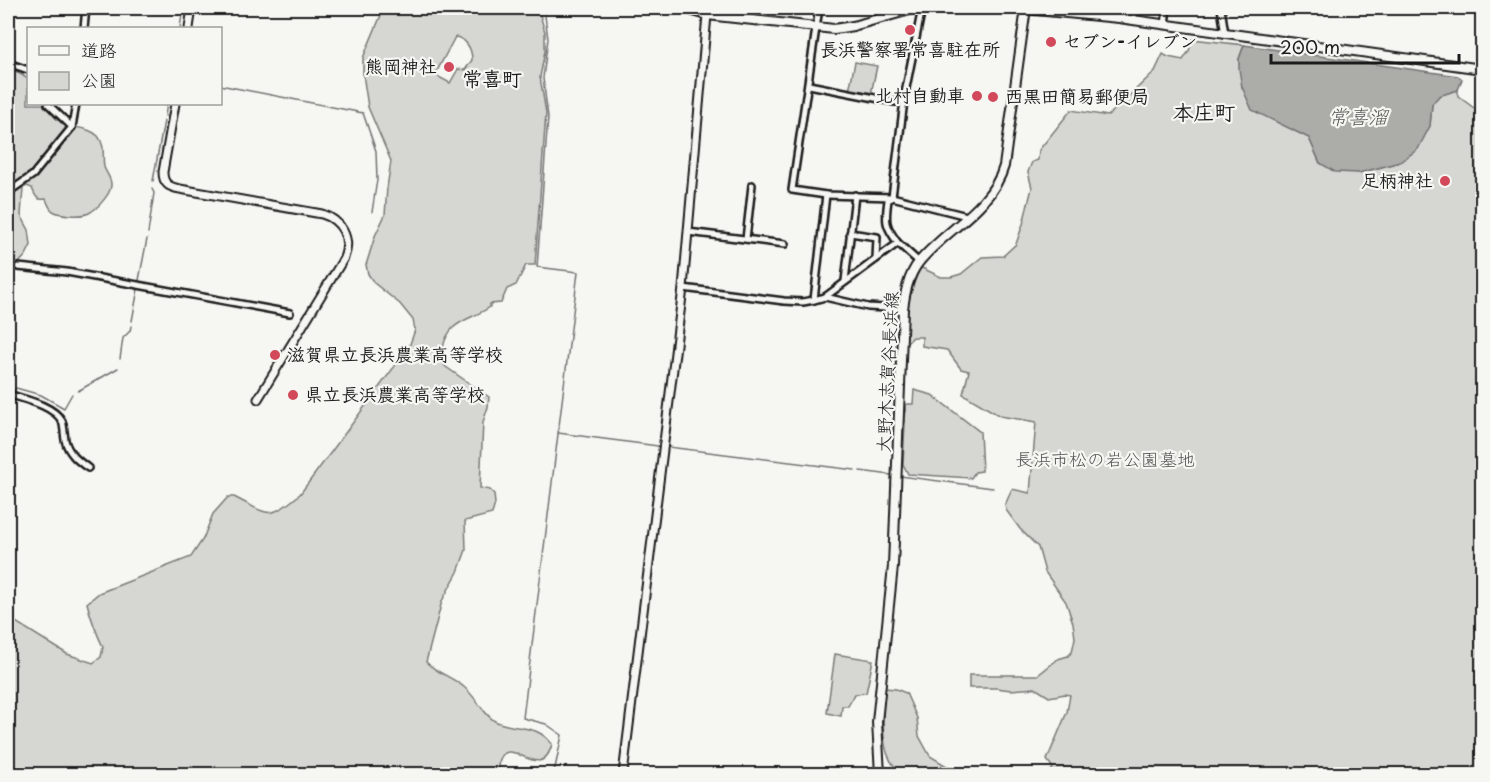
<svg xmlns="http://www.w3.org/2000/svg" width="1490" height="782" font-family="'Playpen Sans','Klee One',sans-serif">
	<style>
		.green { fill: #d6d6d2; stroke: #797977; stroke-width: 1.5; fill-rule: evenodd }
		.water { fill: #acaca9; stroke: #727271; stroke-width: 1.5 }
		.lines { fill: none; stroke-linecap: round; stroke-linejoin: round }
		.stream { stroke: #727271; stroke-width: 1.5 }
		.minor-casing { stroke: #1c1c1c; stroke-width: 10 }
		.tertiary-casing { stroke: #1c1c1c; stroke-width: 11 }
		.secondary-casing { stroke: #1c1c1c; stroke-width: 12 }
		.minor { stroke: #f6f6f2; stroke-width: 5 }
		.tertiary { stroke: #f6f6f2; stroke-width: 7 }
		.secondary { stroke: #f6f6f2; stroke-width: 8 }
		.poi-dot { fill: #d1495b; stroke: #f6f6f2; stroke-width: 2 }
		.labels { text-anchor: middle; stroke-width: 4.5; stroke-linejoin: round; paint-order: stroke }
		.poi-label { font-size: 18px; font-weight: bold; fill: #1c1c1c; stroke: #f6f6f2; text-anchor: start }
		.street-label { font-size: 18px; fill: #1c1c1c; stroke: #f6f6f2 }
		.park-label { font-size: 18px; fill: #545453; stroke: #f6f6f2 }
		.neighbourhood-label { font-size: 20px; font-weight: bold; fill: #1c1c1c; stroke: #f6f6f2 }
		.water-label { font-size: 20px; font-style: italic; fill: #565654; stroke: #f6f6f2 }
		.quarter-label { font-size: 21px; font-weight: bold; fill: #1c1c1c; stroke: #f6f6f2 }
	</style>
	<rect width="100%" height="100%" fill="#f6f6f2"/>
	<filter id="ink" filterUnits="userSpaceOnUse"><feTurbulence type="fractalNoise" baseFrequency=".0167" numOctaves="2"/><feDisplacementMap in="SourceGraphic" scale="12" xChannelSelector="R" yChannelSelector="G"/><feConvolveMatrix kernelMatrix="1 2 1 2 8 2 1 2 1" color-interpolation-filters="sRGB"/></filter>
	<g filter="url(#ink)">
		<g class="green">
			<path d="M384 8H538L545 32V51L540 77 546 113 535 265H526L516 285 507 289 501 303 490 304V307C479 315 462 319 453 328 444 337 438 357 446 367L489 397 488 407 483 422 480 488 490 490 494 494 495 504 492 514 465 521 466 550 458 572 442 601 426 662C438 674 453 677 465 688 475 696 486 718 497 722 518 731 536 723 552 744 543 780 518 746 505 753 500 755 500 761 498 765L502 774H8V617L67 654 93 663 101 657 103 647C96 632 91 619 87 603L99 593 191 557 203 539 213 514 228 497H234C269 514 268 522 300 494L409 347 415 330 413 320 400 304 374 283 368 274 366 265 375 236 385 215 387 188 391 161 368 107 363 74V58ZM455 37C466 38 472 49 472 60L465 70 458 69 450 83 435 75Z"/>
			<path d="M1192 39 1244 45 1239 59 1242 87 1295 131 1309 138 1320 163 1359 173 1400 162 1430 126 1432 104 1439 95 1458 90V96L1482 114V774H1049L1053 768 1047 760 1067 712 1070 695 1065 694 1049 697 1035 688 1011 690 996 688H969V675H1038L1058 659 1068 656 1072 652 1075 638 1073 623 1066 602 1045 572 1038 547 1020 529 1006 510 1005 505 1012 489 1030 493 1036 422 1000 416 963 394 969 371 961 369 947 350 922 346V337H913L907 343H905C900 321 912 288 920 267L941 277H951L961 274 982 257 1003 256 1016 244 1023 224 1032 188 1028 172 1032 162 1038 160 1039 150 1071 110 1108 116 1155 71 1163 54 1168 57 1183 60 1189 51Z"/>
			<polygon points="855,62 877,66 871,94 849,91"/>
			<path d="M8 66 28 79V104H44C49 109 53 117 59 121 70 129 88 126 98 136 106 146 102 156 104 167 106 173 111 178 111 184 112 193 97 209 89 213 81 217 60 215 53 211 49 208 48 204 46 199 36 201 35 195 32 188L27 186 23 188 21 215 29 230 31 245 26 255 8 275Z"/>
			<polygon points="914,390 932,395 980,432 982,471 975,472 971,478 908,474 903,464 906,404 913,404"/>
			<polygon points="835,654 873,660 866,693 855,694 848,706 842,706 841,716 827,713"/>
			<path d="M884 688 896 689 906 693 917 718 919 736 930 756 960 774C945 774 923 778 908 774 876 767 884 713 884 688Z"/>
		</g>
		<polygon class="water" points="1244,45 1458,76 1462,79 1458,90 1439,96 1432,104 1430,126 1418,149 1400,162 1359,173 1335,172 1320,163 1309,138 1252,110 1242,87 1239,69 1239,59"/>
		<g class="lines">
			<g class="stream">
				<polyline points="544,8 548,39 543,78 548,117 537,267 578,272 523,718 546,724 562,735 555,768 551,774"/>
				<polyline points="180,28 183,8"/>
				<polyline points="220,85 363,113 376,151 377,180 372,212"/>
				<polyline points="165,116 167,104"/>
				<polyline points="153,181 164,121"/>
				<polyline points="148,233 154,193 152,189"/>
				<polyline points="139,280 147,239"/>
				<polyline points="132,321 138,289"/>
				<polyline points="120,359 123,338 130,331 131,326"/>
				<polyline points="78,391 118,368"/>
				<polyline points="10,392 16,388 41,395 64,408 72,394"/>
				<polyline points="558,433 658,446"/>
				<polyline points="668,447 855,470"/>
				<polyline points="860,471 891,475"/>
				<polyline points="900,476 993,488"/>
			</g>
			<defs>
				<g id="minor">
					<polyline points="819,8 792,190 826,195 892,197 967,216"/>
					<polyline points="1221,8 1225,34"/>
					<polyline points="1133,20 1136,8"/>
					<polyline points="1165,25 1167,8"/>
					<polyline points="84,28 86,8"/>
					<polyline points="8,63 28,70"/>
					<polyline points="809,85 895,102 904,100"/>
					<polyline points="48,104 72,127"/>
					<polyline points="8,203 10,191 33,175 72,127 76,104"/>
					<polyline points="688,232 785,244"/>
					<polyline points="850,233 877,237 876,259"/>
					<polyline points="746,239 752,185"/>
					<path d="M898 243C885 226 885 221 888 200L892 197 905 93 922 8"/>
					<polyline points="18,267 67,272 290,313"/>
					<polyline points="845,281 855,195"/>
					<polyline points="683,288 784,301 803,302 814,300 825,297 898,243 919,262"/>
					<polyline points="825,297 868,307 903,309"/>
					<polyline points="814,300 826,195"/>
					<path d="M8 394C23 399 53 405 62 421 64 426 64 434 65 440 68 453 78 461 88 468"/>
				</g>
				<g id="tertiary">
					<polyline points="189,28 192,8"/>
					<path d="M175 104 163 172C163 184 169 187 180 189L322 214C341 220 352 238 344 258L258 399"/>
					<polyline points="623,774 683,288 707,15"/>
				</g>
				<g id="secondary">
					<polyline points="683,8 707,15 834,29 853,26 917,8"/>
					<polyline points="1014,8 1119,18 1482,69"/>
					<path d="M880 774 877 722 893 566 903 309C905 293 908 276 919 262 945 230 992 208 1004 166L1026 8"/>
				</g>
			</defs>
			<use href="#minor" class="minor-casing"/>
			<use href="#tertiary" class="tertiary-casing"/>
			<use href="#secondary" class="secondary-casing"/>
			<use href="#minor" class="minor"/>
			<use href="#tertiary" class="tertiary"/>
			<use href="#secondary" class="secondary"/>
		</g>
	</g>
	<g class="poi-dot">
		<circle cx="910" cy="30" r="6"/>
		<circle cx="1051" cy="42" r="6"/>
		<circle cx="449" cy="67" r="6"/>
		<circle cx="977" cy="96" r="6"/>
		<circle cx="993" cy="97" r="6"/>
		<circle cx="1445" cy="181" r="6"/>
		<circle cx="275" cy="355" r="6"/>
		<circle cx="293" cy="395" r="6"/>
	</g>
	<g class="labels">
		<g class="poi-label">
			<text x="1063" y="48">セブン-イレブン</text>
			<text x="910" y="56" text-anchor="middle">長浜警察署常喜駐在所</text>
			<text x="437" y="73" text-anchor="end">熊岡神社</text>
			<text x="965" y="102" text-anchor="end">北村自動車</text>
			<text x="1005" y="103">西黒田簡易郵便局</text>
			<text x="1433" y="187" text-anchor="end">足柄神社</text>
			<text x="287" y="361">滋賀県立長浜農業高等学校</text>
			<text x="305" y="401">県立長浜農業高等学校</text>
		</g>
		<g class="street-label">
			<text transform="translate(888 372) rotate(-87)" y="6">大野木志賀谷長浜線</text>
		</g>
		<g class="park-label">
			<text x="1105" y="466">長浜市松の岩公園墓地</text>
		</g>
		<g class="neighbourhood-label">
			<text x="492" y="86">常喜町</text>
		</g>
		<g class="water-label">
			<text x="1358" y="124">常喜溜</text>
		</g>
		<g class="quarter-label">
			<text x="1204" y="120">本庄町</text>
		</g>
	</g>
	<rect width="1490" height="782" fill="none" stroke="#f6f6f2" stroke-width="30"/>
	<rect x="15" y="15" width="1460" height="752" fill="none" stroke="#1c1c1c" stroke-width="2" filter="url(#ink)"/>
	<rect x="27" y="27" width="195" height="78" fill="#f6f6f2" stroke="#9f9f9c" stroke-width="1.5"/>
	<rect x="39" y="46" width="30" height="9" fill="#f6f6f2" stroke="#9f9f9c" stroke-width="1.5"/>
	<text x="81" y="57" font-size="18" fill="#1c1c1c">道路</text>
	<rect x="39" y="72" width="30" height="18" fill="#d6d6d2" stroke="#9f9f9c" stroke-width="1.5"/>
	<text x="81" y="87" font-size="18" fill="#1c1c1c">公園</text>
	<path d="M1271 54v9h188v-9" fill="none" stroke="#1c1c1c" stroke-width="3"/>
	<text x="1280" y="54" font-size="18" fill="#1c1c1c" stroke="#f6f6f2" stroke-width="4.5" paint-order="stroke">200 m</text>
</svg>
